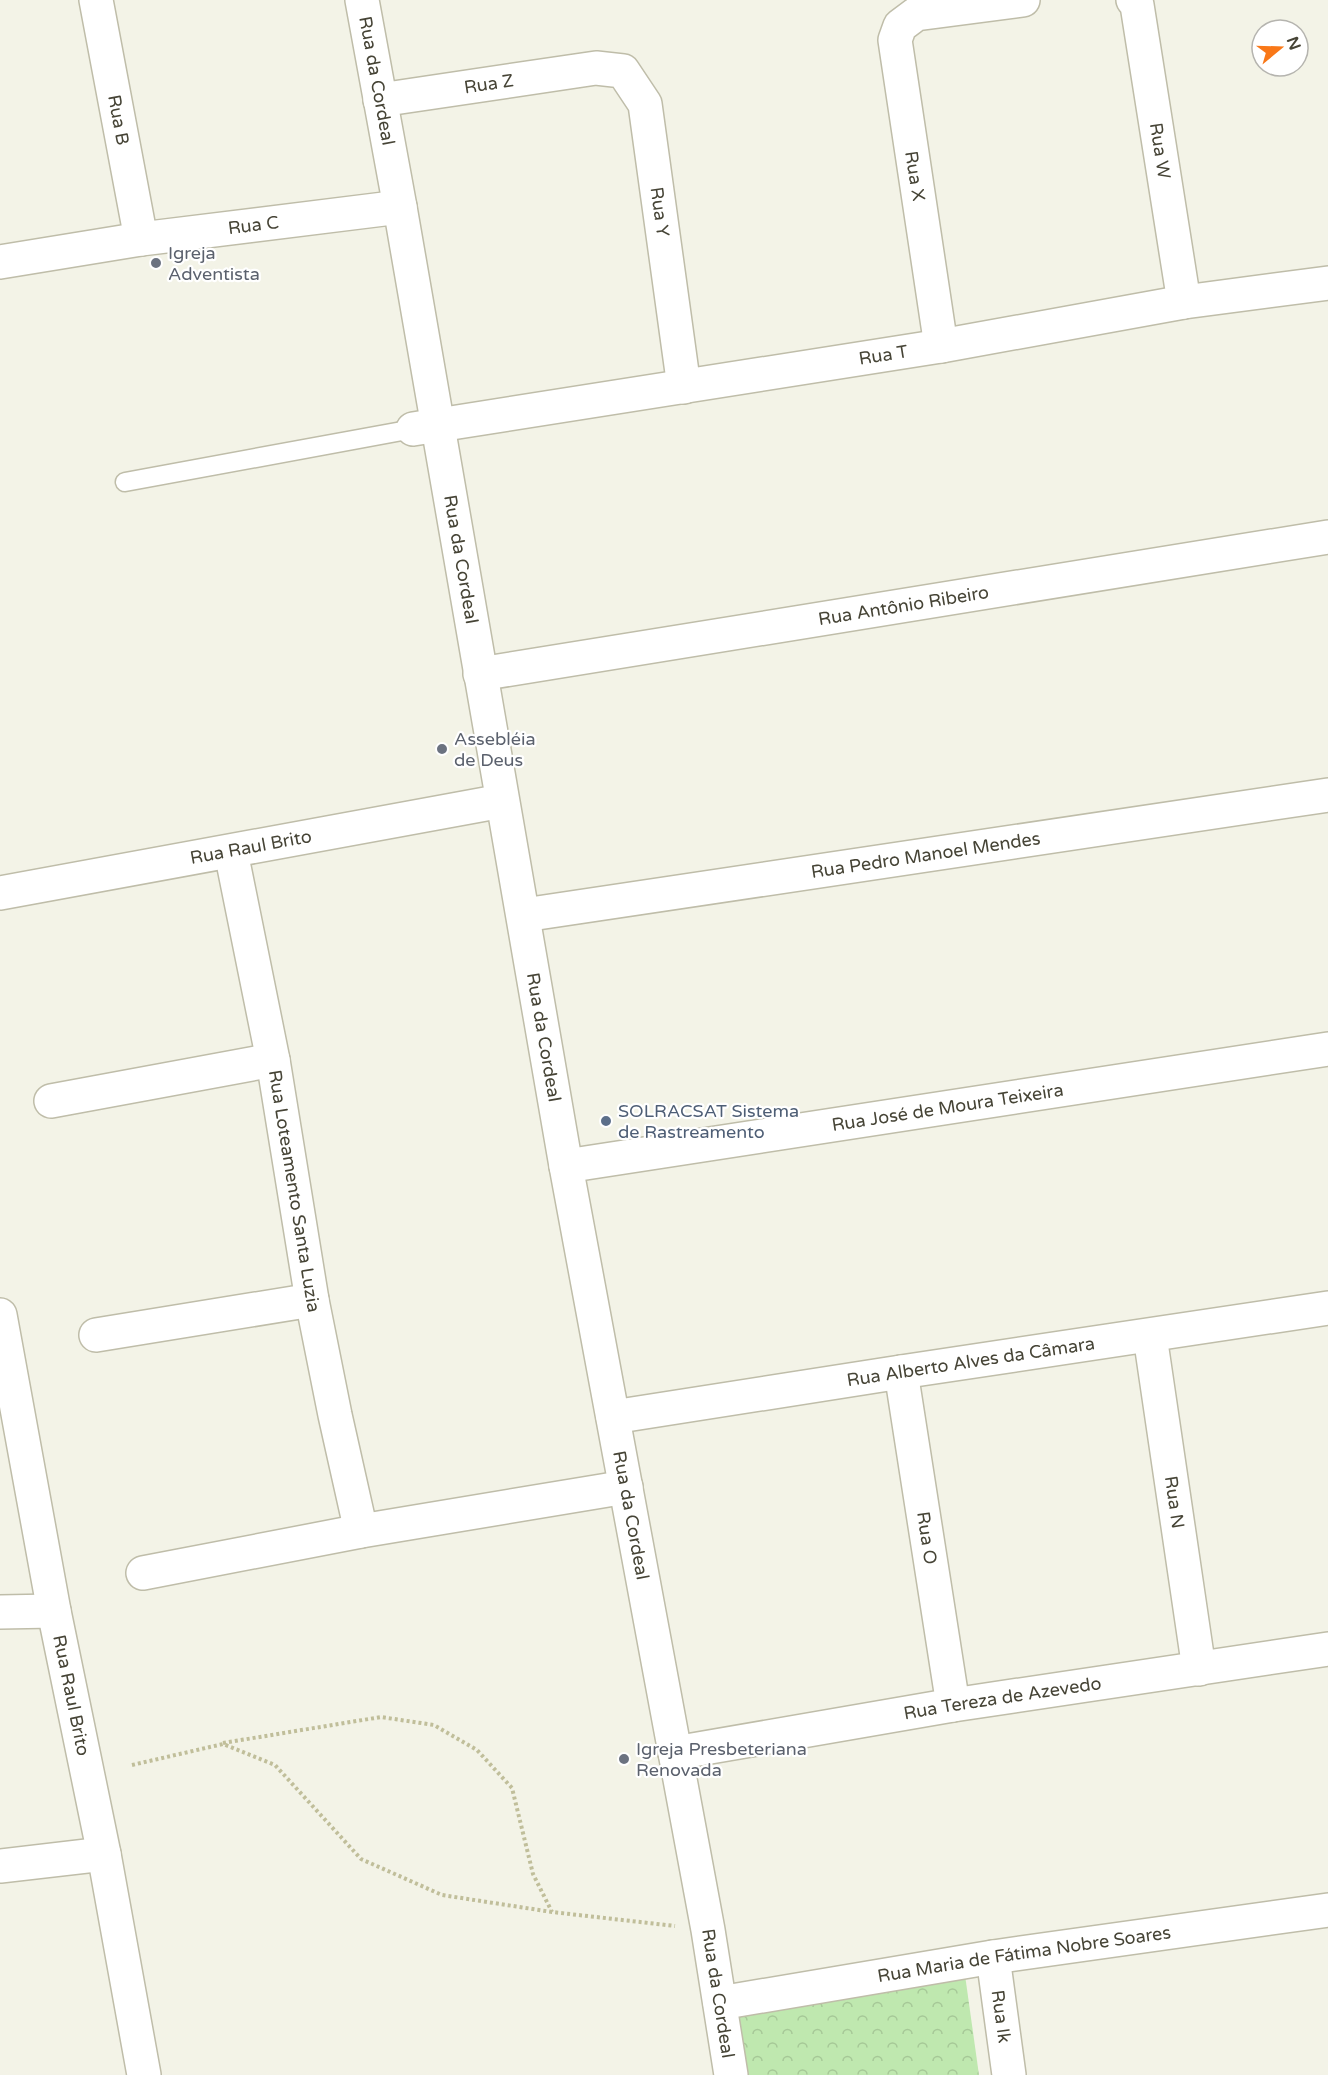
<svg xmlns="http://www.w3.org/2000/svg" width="1328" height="2075" font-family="'Varela Round',sans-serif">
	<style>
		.park { fill: url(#park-crowns) }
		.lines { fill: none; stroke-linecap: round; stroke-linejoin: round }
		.service-casing { stroke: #bfbda9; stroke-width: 21 }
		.minor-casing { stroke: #bfbda9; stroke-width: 36 }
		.tertiary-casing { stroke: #bfbda9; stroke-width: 36 }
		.path { stroke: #c0be9a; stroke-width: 4; stroke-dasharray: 3 3; stroke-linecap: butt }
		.service { stroke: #fff; stroke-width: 18 }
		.minor { stroke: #fff; stroke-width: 33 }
		.tertiary { stroke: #fff; stroke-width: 33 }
		.worship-dot { fill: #6b7280; stroke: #fff; stroke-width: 2 }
		.service-dot { fill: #5c6f8a; stroke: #fff; stroke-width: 2 }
		.labels { text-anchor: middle; stroke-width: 4.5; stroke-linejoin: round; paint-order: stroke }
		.street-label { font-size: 18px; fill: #464436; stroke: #fff }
		.worship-label { font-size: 18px; fill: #5b616d; stroke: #fff; text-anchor: start }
		.service-label { font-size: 18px; fill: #4e5e75; stroke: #fff; text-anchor: start }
	</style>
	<defs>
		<pattern id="park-crowns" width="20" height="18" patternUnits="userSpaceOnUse" patternTransform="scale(1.5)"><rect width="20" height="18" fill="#bfe8af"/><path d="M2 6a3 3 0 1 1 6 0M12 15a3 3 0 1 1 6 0" fill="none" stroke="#a6c897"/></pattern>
	</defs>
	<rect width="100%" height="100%" fill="#f3f3e7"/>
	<polygon class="park" points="965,1975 979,2075 737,2075 729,2010"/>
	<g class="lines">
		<defs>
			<polyline id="service" points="125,482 413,429"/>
			<g id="minor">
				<path id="s1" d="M96 0 141 239"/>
				<path id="s2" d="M1133 0 1137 5 1184 302"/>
				<path id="s3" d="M380 100 596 68 623 71 645 104 684 387"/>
				<path id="s4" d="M0 262 141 239 400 207"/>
				<polyline points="941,346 895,40 900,26 916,14 1023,0"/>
				<path id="s5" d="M413 429 941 346 1184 302 1328 283"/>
				<path id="s6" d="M480 674 1328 537"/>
				<path id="s7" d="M231 852 273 1060 312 1300 335 1415 361 1531"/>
				<path id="s8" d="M0 893 502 801"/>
				<path id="s9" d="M524 915 1328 795"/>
				<polyline points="51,1101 273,1060"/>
				<path id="s10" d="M566 1166 1328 1049"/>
				<path id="s11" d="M0 1315 54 1611 104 1854 144 2075"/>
				<polyline points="96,1335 312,1300"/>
				<path id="s12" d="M1150 1336 1199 1669"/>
				<path id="s13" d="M901 1372 953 1705"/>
				<path id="s14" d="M613 1417 901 1372 1328 1308"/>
				<polyline points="143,1573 361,1531 626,1487"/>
				<polyline points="0,1612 54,1611"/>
				<path id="s15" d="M675 1753 953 1705 1328 1649"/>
				<polyline points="0,1866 104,1854"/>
				<path id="s16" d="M993 1957 1009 2075"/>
				<path id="s17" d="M720 2003 993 1957 1328 1910"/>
			</g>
			<g id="tertiary">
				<path id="s18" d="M362 0 400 207 566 1166 708 1930 731 2075"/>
			</g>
		</defs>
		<use href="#service" class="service-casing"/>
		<use href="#minor" class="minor-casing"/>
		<use href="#tertiary" class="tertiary-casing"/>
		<g class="path">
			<polyline points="223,1743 381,1717 434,1725 477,1750 512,1788 533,1874 552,1912"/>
			<polyline points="132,1765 223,1744 275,1765 361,1859 442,1895 552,1912 675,1926"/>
		</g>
		<use href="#service" class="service"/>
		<use href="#minor" class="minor"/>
		<use href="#tertiary" class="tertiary"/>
	</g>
	<g class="worship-dot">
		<circle cx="156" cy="263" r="6"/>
		<circle cx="442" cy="749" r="6"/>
		<circle cx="624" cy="1759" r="6"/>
	</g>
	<circle class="service-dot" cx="606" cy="1121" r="6"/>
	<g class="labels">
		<g class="street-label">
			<text dy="6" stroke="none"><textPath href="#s18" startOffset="82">Rua da Cordeal</textPath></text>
			<text dy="6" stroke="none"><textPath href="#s3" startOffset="110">Rua Z</textPath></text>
			<text dy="6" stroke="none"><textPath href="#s1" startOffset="122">Rua B</textPath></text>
			<text dy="6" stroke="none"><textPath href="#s2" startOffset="154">Rua W</textPath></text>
			<text transform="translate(915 176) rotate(81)" y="6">Rua X</text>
			<text dy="6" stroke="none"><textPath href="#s3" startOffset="394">Rua Y</textPath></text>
			<text dy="6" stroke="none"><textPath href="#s4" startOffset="256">Rua C</textPath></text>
			<text dy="6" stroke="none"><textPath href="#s5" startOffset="476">Rua T</textPath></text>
			<text dy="6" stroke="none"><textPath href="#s18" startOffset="568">Rua da Cordeal</textPath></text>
			<text dy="6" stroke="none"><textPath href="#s6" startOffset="429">Rua Antônio Ribeiro</textPath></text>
			<text dy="6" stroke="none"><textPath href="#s8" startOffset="255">Rua Raul Brito</textPath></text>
			<text dy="6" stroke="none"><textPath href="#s9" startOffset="406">Rua Pedro Manoel Mendes</textPath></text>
			<text dy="6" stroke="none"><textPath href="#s18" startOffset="1053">Rua da Cordeal</textPath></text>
			<text dy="6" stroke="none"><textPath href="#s10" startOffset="386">Rua José de Moura Teixeira</textPath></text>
			<text dy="6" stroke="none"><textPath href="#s7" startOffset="345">Rua Loteamento Santa Luzia</textPath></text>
			<text dy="6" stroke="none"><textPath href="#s14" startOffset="362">Rua Alberto Alves da Câmara</textPath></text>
			<text dy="6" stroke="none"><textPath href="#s12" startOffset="168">Rua N</textPath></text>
			<text dy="6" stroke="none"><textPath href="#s18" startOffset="1539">Rua da Cordeal</textPath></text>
			<text dy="6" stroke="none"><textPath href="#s13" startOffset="168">Rua O</textPath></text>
			<text dy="6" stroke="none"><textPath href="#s11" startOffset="387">Rua Raul Brito</textPath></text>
			<text dy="6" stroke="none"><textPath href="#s15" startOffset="332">Rua Tereza de Azevedo</textPath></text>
			<text dy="6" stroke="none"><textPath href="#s17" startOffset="308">Rua Maria de Fátima Nobre Soares</textPath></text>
			<text dy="6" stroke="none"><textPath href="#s18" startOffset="2025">Rua da Cordeal</textPath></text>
			<text dy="6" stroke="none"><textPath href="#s16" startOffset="60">Rua Ik</textPath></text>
		</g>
		<g class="worship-label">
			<text x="168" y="259">Igreja<tspan x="168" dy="21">Adventista</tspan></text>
			<text x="454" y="745">Assebléia<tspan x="454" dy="21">de Deus</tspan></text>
			<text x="636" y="1755">Igreja Presbeteriana<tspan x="636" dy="21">Renovada</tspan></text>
		</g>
		<g class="service-label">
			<text x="618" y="1117">SOLRACSAT Sistema<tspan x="618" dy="21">de Rastreamento</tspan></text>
		</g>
	</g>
	<g transform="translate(1280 48) rotate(71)"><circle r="28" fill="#ffffff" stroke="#b5b4af" stroke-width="1.5"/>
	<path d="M0-4.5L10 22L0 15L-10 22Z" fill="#f97818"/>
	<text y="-9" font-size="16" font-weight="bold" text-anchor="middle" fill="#464436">N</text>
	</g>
</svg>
